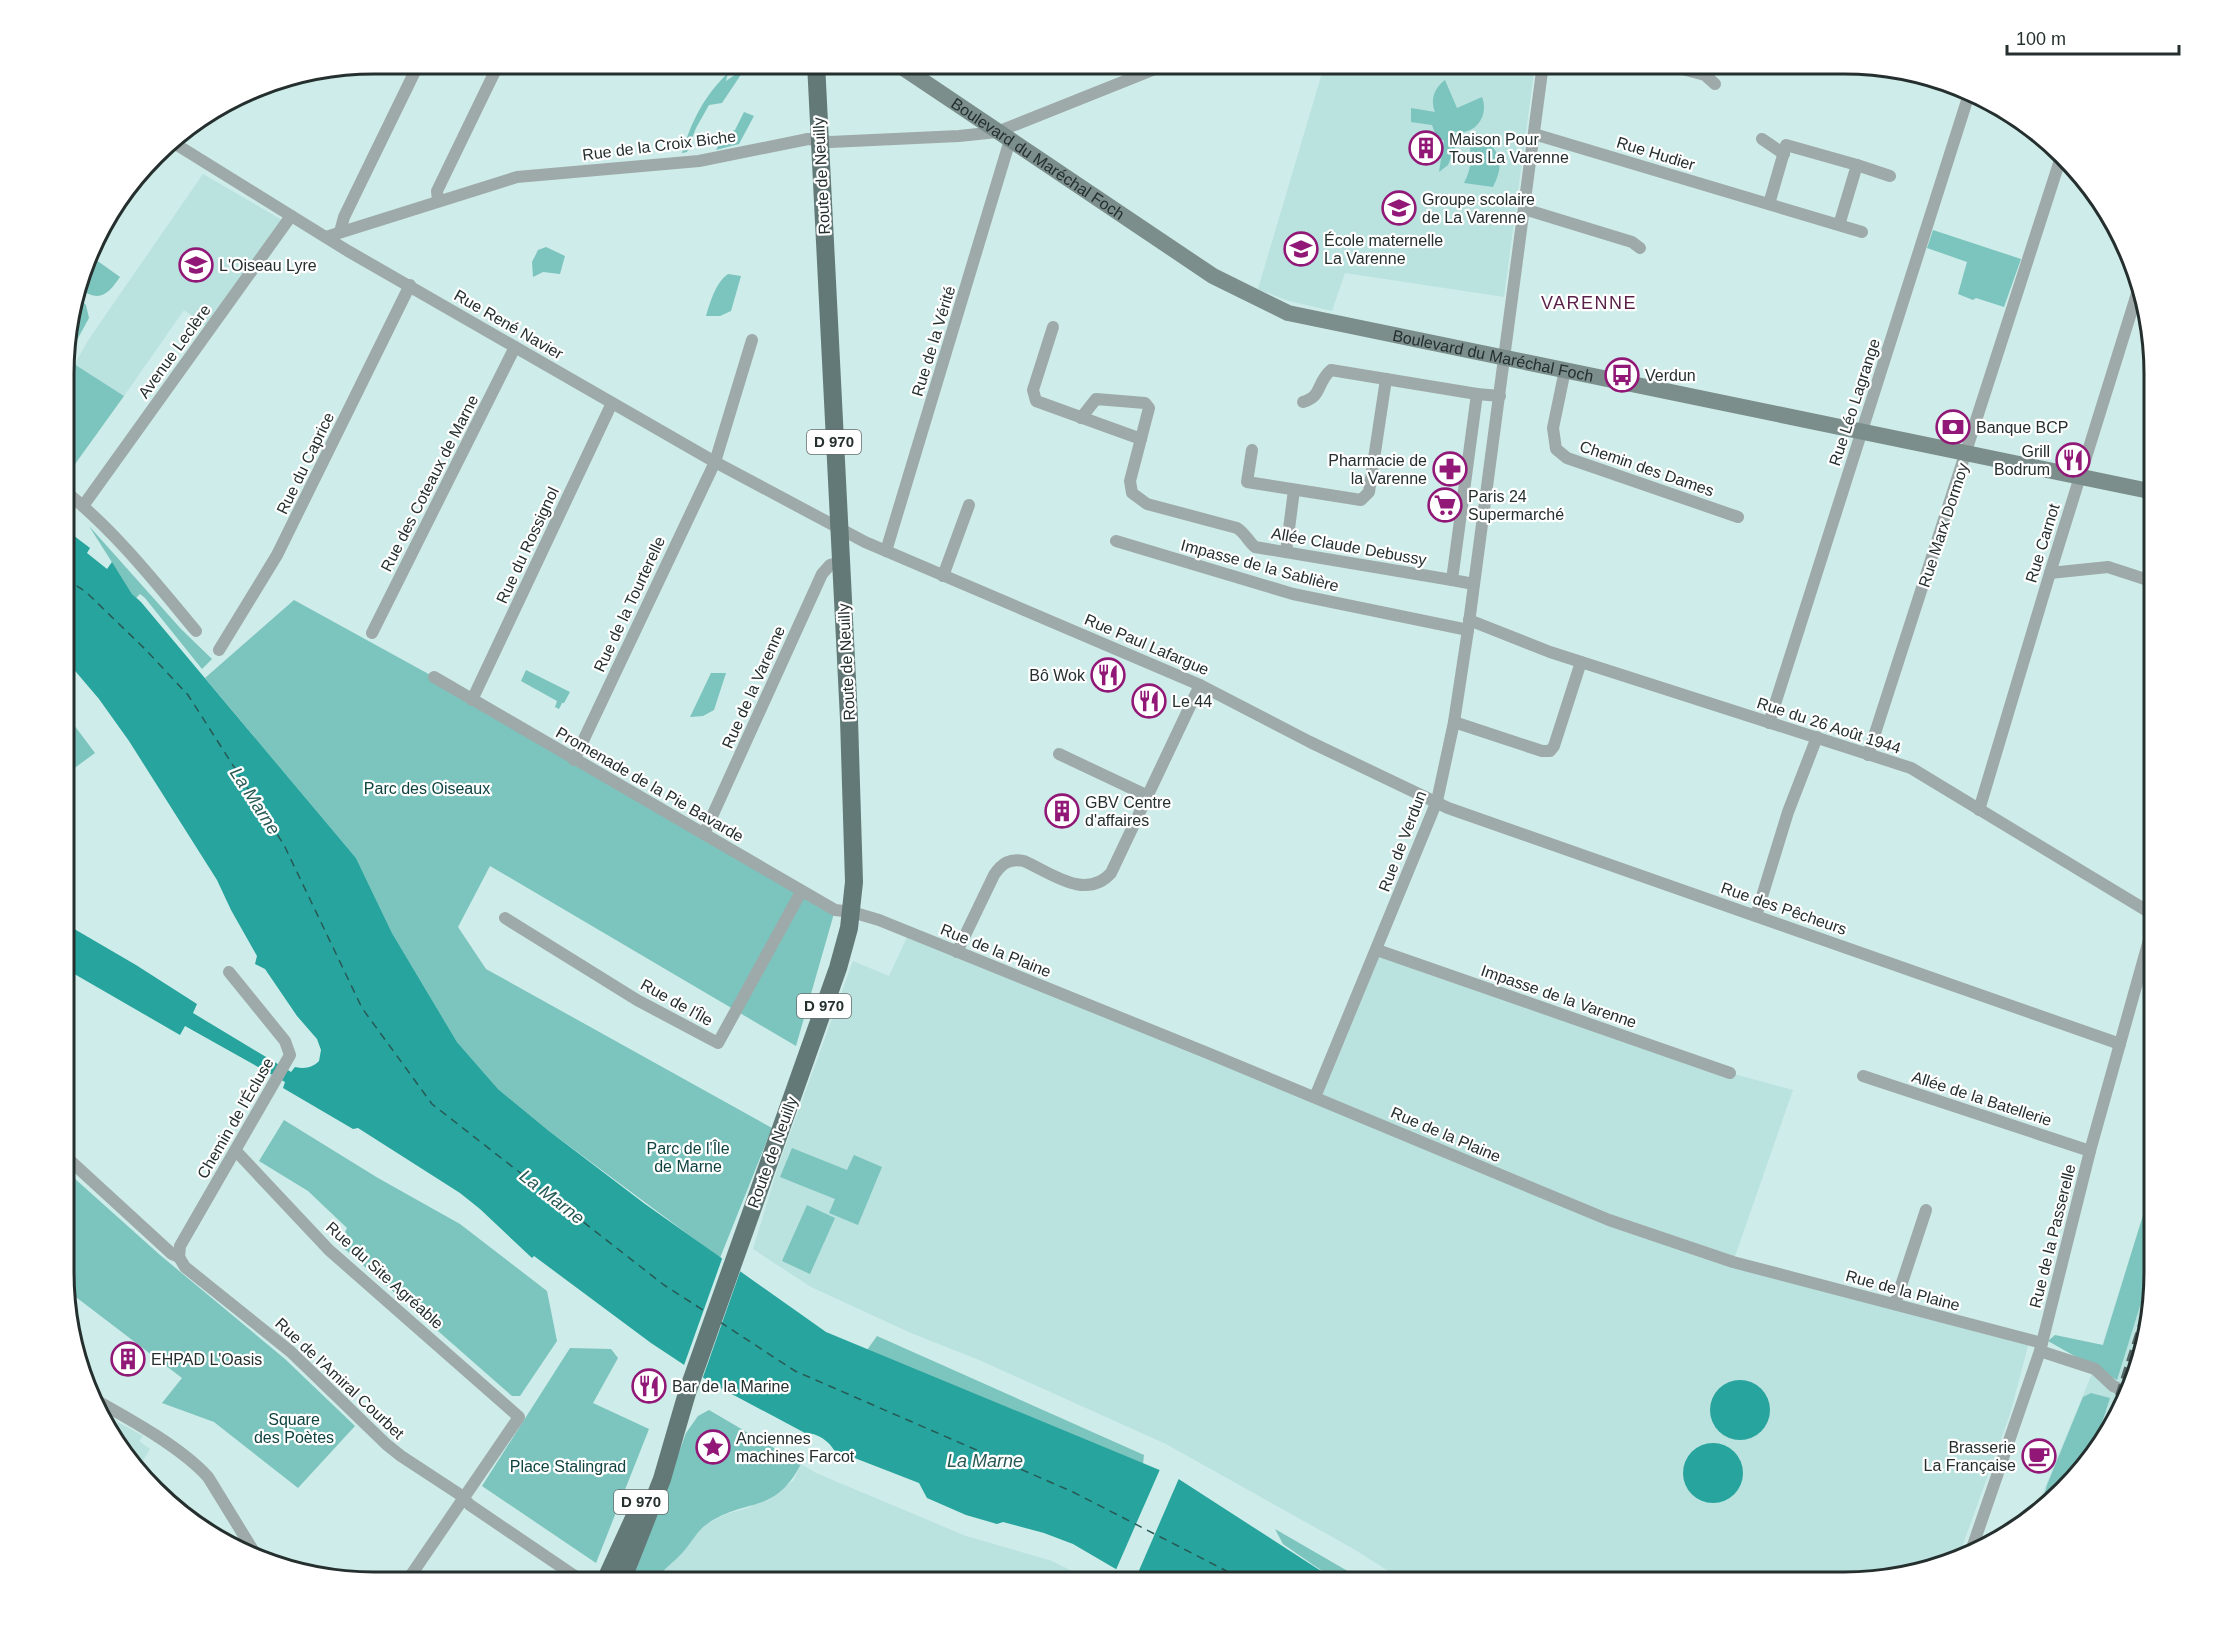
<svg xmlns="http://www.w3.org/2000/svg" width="2217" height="1645" font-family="Arial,sans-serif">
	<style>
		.built { fill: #bae2df }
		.green { fill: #7cc4be }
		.water { fill: #27a49d }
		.pier { fill: #ceece9 }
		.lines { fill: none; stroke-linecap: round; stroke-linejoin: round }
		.ferry { stroke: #275955; stroke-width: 1.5; stroke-dasharray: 8 6; stroke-linecap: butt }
		.minor { stroke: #9eaaa9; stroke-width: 12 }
		.secondary { stroke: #7b8e8c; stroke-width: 16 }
		.primary { stroke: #627977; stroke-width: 18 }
		.rail { stroke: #556664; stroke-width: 4; stroke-dasharray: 12 6; stroke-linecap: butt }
		.labels { text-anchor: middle; stroke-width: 4.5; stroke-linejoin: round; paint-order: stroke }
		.shield { fill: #fff; stroke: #666d6d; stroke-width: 1.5 }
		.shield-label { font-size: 15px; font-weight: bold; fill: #242f2e }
		.poi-label { font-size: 16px; fill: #242f2e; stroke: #fff; text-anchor: start }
		.street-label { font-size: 16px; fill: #242f2e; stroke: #fff }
		.park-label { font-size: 16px; fill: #0e4340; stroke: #fff }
		.neighbourhood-label { font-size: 18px; letter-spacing: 1.5px; fill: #581f49; stroke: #fff }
		.water-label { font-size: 18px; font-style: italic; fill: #275955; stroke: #fff }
		.rim { fill: none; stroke: #242f2e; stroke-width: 3 }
	</style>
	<rect width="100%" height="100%" fill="#ceece9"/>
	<g class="built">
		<polygon points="1325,63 1535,64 1504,297 1345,273 1332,311 1289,301 1258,289"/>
		<polygon points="203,174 282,220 209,328 184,310 124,396 74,365 89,339"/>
		<polygon points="909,933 1314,1097 1377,950 1730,1073 1793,1090 1733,1262 2029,1342 2010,1414 1958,1558 1905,1576 1844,1582 1406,1582 1352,1548 1166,1444 979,1360 911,1333 811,1287 753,1249 778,1167 853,961 889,976"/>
		<polygon points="2153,1183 2153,1293 2130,1391 2077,1476 2037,1507 2098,1359"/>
		<polygon points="96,1410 143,1436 139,1441 150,1449 139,1467"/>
		<polygon points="801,1464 816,1473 966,1536 1052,1561 1094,1582 655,1581 706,1524 726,1514 748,1508 793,1481"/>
	</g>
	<g class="green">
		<path d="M746 67 722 103 709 105 696 128 687 152 682 153C691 122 704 96 728 73L726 81Z"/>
		<path d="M1445 80 1457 108 1482 97C1490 117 1473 138 1452 131L1460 136 1448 165 1439 172 1444 140 1437 139 1432 125 1411 122V108L1435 112C1430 100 1434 88 1445 80Z"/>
		<polygon points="744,112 754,116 739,144 716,150 725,134 735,130"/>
		<path d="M1476 133C1500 150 1506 161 1493 187L1464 183C1472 167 1473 154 1467 137Z"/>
		<polygon points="1933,230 2021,259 2004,307 1976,298 1973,300 1958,294 1967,262 1927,248"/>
		<polygon points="546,247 565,256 560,274 543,272 533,277 532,262 538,250"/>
		<path d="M92 257 120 277C108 294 100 303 80 289Z"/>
		<path d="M728 274 741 276 731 311 720 316H706C710 302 716 282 728 274Z"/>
		<polygon points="78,297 86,305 89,318 66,360 66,332"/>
		<polygon points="74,364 124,396 65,478 66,381"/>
		<polygon points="89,526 181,629 212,659 202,669 145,598 140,594 136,598 132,594"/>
		<polygon points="294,600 434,677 835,910 796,1046 490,866 458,927 486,969 772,1128 720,1258 549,1131 498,1089 457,1042 392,933 356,858 205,678"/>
		<polygon points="526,670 570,692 564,703 562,703 559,709 555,707 557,701 521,681"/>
		<polygon points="711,673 726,673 714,710 703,716 690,717"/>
		<polygon points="65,713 95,753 65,775"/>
		<polygon points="284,1120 378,1178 460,1224 547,1291 557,1341 520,1396 512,1396 339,1244 347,1228 308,1191 259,1161"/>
		<polygon points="792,1148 847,1170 854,1155 882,1167 858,1225 829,1213 835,1199 780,1177"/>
		<polygon points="64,1169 160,1255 285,1359 355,1426 298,1488 214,1422 162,1403 182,1378 64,1288"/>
		<polygon points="2153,1183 2153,1264 2117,1380 2048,1341 2055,1335 2103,1345"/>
		<polygon points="807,1205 835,1218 810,1274 782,1261"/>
		<polygon points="877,1336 1144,1455 1143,1464 867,1350"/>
		<polygon points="570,1348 611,1349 618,1358 593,1403 649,1429 596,1563 482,1486"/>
		<polygon points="2091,1393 2110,1398 2092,1453 2077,1476 2042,1503 2047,1485 2083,1397"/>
		<path d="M709 1410 801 1464C774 1516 745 1497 707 1524 698 1530 691 1543 683 1552 674 1562 662 1570 655 1581H632L686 1433 698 1416Z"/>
		<polygon points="1275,1529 1358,1577 1365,1582 1338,1582 1283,1544"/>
	</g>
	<g class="water">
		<path d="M65 529 90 548 87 553 107 569 112 562 132 594 141 602 356 858 392 933 457 1042 498 1089 549 1131 645 1204 826 1332 1174 1476 1338 1582H1138L1073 1544 1044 1533 1003 1522 997 1524 966 1515 927 1498 919 1483 834 1450C829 1441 816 1432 805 1433L713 1384 651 1343 534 1256 532 1258 480 1209 460 1193 358 1128 353 1129 283 1088 285 1082 185 1026 180 1035 64 968V923L136 965 197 1004 193 1013 291 1072 295 1067C305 1069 312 1068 319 1061L321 1050 317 1039 297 1016 265 969 255 964 257 956 231 910 217 880 129 741 99 699 65 659Z"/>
		<circle cx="1740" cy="1410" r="30"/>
		<circle cx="1713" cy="1473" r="30"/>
	</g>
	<g class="pier">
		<polygon points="723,1256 741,1269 702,1380 683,1368"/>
		<polygon points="1161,1467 1180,1476 1134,1582 1132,1582 1115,1572"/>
	</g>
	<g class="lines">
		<g class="ferry">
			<polyline points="65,578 86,592 146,650 188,695 284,845 362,1008 432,1104 664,1285 706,1312"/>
			<polyline points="720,1322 795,1371 1073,1492 1248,1582"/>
		</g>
		<g class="minor">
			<polyline points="1664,64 1705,75 1715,84"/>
			<polyline points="1534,134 1862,232"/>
			<polyline points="1762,139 1784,154"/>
			<polyline points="169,140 348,251 515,347 715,462 865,542 1200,685 1310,742 1448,808 2120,1044"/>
			<polyline points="1857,165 1890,176"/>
			<polyline points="438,201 437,191 499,63"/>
			<polyline points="1769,204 1786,145 1857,165 1839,225"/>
			<polyline points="1524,209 1632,242 1640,248"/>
			<polyline points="340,232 344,217 419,63"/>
			<polyline points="326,237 517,177 699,161 808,139 830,142 959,136 997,132 1170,63"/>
			<polyline points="1053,327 1033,390 1036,401 1141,439"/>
			<polyline points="1565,370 1553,428 1556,449 1567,458 1738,517"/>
			<path d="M1303 402C1323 396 1316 383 1331 370L1477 394"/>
			<path d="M1081 418 1096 399 1145 403 1149 408 1130 481 1132 493 1147 504 1237 528C1245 533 1248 541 1255 547L1452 580"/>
			<polyline points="1252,450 1247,482 1361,500 1369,492 1386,379"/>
			<path d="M65 491C116 532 155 582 196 631"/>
			<polyline points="83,506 291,216"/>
			<polyline points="1116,541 1293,594 1468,630"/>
			<polyline points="886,551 1010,140"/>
			<polyline points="1286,552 1294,490"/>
			<polyline points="2050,573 2108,567 2154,582"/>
			<polyline points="943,576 969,505"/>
			<polyline points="1474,584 1452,580 1477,394 1500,396"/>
			<polyline points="1469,620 1550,652 1911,768 2154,915"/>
			<polyline points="372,633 515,347"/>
			<polyline points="219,650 277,555 410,285"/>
			<polyline points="434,677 835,910 852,912 879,920 1210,1054 1609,1220 1733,1262 2042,1343"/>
			<polyline points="472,700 612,403"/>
			<polyline points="1454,722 1542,751 1550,751 1554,746 1581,662"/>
			<polyline points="1769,723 1970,91"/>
			<polyline points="1059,754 1148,796"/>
			<polyline points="1868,755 2061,157"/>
			<polyline points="574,760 715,462 752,340"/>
			<polyline points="1979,810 2050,573 2139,287"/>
			<polyline points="704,834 822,574 830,565 840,562"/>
			<polyline points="1756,916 1788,812 1817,737"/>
			<polyline points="505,918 637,1000 718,1043 801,892"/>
			<polyline points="1377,950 1730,1073"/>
			<path d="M957 952 994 875C1002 863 1010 858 1024 861 1051 873 1086 901 1111 873L1200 685"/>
			<polyline points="1863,1076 2090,1151"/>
			<polyline points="1315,1097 1437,801 1454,722 1468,630 1543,64"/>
			<polyline points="236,1151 329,1250 519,1417 407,1581"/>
			<polyline points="64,1155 172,1254 179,1257 185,1267 291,1352 386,1444 401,1456 459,1494 470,1505 582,1581"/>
			<polyline points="179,1257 180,1246 290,1055 285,1041 229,972"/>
			<polyline points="1895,1304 1926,1210"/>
			<polyline points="2040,1351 2095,1369 2113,1386 2129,1393"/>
			<path d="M92 1398C128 1418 181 1447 208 1477L259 1560"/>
			<polyline points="1970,1554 2040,1351 2090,1151 2154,922"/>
		</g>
		<path class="secondary" id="s1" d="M896 63 1213 276 1288 313 2154 492"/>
		<g class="primary">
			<polyline points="605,1581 639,1507"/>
			<polyline points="622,1581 662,1479 687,1393 838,968 849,928 854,882 849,719 816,63"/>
		</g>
		<polyline class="rail" points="2106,1430 2153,1284"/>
	</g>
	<defs>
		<symbol id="building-ring" viewBox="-11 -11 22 22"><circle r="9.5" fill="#fff" stroke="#911876" stroke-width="1.5"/><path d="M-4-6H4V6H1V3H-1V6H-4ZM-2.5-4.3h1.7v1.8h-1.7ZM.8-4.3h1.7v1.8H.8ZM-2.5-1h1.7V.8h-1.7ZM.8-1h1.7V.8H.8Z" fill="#911876"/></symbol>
		<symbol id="school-ring" viewBox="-11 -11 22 22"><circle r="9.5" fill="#fff" stroke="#911876" stroke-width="1.5"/><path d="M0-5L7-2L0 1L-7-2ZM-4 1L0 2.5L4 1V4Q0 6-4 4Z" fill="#911876"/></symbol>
		<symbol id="bus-ring" viewBox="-11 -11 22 22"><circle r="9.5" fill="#fff" stroke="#911876" stroke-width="1.5"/><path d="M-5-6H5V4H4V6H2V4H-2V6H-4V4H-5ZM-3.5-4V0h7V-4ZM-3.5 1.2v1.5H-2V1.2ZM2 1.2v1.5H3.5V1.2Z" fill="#911876"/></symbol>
		<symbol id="bank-ring" viewBox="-11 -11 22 22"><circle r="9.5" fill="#fff" stroke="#911876" stroke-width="1.5"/><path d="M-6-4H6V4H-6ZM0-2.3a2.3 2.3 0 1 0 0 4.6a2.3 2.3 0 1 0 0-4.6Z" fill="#911876"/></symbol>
		<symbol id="restaurant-ring" viewBox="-11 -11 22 22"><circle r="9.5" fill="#fff" stroke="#911876" stroke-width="1.5"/><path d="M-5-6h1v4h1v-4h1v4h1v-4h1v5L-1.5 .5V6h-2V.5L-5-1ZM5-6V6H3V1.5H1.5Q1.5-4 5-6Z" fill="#911876"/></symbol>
		<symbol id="pharmacy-ring" viewBox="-11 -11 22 22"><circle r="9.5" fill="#fff" stroke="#911876" stroke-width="1.5"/><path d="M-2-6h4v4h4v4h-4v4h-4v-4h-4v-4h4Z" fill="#911876"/></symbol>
		<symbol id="supermarket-ring" viewBox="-11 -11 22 22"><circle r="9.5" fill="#fff" stroke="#911876" stroke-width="1.5"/><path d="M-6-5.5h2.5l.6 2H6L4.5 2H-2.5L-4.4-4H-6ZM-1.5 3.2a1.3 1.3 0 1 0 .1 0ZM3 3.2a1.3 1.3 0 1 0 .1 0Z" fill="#911876"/></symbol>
		<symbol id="sight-ring" viewBox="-11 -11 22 22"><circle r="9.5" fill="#fff" stroke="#911876" stroke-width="1.5"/><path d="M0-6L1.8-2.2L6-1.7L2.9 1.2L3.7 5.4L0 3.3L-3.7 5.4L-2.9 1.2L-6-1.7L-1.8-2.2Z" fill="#911876"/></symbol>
		<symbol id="cafe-ring" viewBox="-11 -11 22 22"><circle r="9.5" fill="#fff" stroke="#911876" stroke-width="1.5"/><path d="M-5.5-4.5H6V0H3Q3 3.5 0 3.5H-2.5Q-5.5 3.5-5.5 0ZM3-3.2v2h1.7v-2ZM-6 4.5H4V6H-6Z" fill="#911876"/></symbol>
	</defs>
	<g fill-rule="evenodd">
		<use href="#building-ring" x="1407" y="129" width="38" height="38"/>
		<use href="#school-ring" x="1380" y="189" width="38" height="38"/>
		<use href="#school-ring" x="1282" y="230" width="38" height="38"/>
		<use href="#school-ring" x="177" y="246" width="38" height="38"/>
		<use href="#bus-ring" x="1603" y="356" width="38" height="38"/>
		<use href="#bank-ring" x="1934" y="408" width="38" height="38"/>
		<use href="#restaurant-ring" x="2054" y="441" width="38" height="38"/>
		<use href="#pharmacy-ring" x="1431" y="450" width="38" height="38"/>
		<use href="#supermarket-ring" x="1426" y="486" width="38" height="38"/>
		<use href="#restaurant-ring" x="1089" y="656" width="38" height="38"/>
		<use href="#restaurant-ring" x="1130" y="682" width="38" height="38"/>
		<use href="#building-ring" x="1043" y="792" width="38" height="38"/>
		<use href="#building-ring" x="109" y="1340" width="38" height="38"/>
		<use href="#restaurant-ring" x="630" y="1367" width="38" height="38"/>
		<use href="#sight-ring" x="694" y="1428" width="38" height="38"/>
		<use href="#cafe-ring" x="2020" y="1437" width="38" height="38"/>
	</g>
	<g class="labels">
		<g class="shield">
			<rect x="807" y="430" width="54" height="24" rx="4.5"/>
			<rect x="797" y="994" width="54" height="24" rx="4.5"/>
			<rect x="614" y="1490" width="54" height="24" rx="4.5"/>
		</g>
		<g class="shield-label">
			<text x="834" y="447">D 970</text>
			<text x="824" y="1011">D 970</text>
			<text x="641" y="1507">D 970</text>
		</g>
		<g class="poi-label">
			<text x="1449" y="145">Maison Pour<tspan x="1449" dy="18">Tous La Varenne</tspan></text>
			<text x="1422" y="205">Groupe scolaire<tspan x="1422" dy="18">de La Varenne</tspan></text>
			<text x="1324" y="246">École maternelle<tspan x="1324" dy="18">La Varenne</tspan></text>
			<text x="219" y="271">L'Oiseau Lyre</text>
			<text x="1645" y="381">Verdun</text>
			<text x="1976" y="433">Banque BCP</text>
			<text x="2050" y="457" text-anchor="end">Grill<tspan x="2050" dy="18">Bodrum</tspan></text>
			<text x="1427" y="466" text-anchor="end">Pharmacie de<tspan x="1427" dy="18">la Varenne</tspan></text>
			<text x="1468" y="502">Paris 24<tspan x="1468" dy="18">Supermarché</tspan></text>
			<text x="1085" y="681" text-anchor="end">Bô Wok</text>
			<text x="1172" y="707">Le 44</text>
			<text x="1085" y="808">GBV Centre<tspan x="1085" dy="18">d'affaires</tspan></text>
			<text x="151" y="1365">EHPAD L'Oasis</text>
			<text x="672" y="1392">Bar de la Marine</text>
			<text x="736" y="1444">Anciennes<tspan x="736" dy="18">machines Farcot</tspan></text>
			<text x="2016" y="1453" text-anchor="end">Brasserie<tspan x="2016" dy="18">La Française</tspan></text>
		</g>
		<g class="street-label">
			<text transform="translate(659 145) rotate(-7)" y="6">Rue de la Croix Biche</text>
			<text transform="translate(1656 153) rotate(17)" y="6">Rue Hudier</text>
			<text dy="6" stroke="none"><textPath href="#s1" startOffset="171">Boulevard du Maréchal Foch</textPath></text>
			<text transform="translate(821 176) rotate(-93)" y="6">Route de Neuilly</text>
			<text transform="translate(509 324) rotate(30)" y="6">Rue René Navier</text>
			<text transform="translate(933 341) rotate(-73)" y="6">Rue de la Vérité</text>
			<text transform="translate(174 351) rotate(-54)" y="6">Avenue Leclère</text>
			<text dy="6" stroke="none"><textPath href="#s1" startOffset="675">Boulevard du Maréchal Foch</textPath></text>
			<text transform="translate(1854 402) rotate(-72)" y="6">Rue Léo Lagrange</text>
			<text transform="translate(305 463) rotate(-64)" y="6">Rue du Caprice</text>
			<text transform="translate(1647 468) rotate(19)" y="6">Chemin des Dames</text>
			<text transform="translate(429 483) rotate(-63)" y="6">Rue des Coteaux de Marne</text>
			<text transform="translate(1943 525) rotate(-72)" y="6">Rue Marx Dormoy</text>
			<text transform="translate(2042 543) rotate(-73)" y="6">Rue Carnot</text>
			<text transform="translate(527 545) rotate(-65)" y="6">Rue du Rossignol</text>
			<text transform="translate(1349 546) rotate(10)" y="6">Allée Claude Debussy</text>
			<text transform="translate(1260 565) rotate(15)" y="6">Impasse de la Sablière</text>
			<text transform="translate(629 604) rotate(-65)" y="6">Rue de la Tourterelle</text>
			<text transform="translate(1147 644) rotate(23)" y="6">Rue Paul Lafargue</text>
			<text transform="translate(846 662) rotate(-93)" y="6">Route de Neuilly</text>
			<text transform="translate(753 687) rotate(-66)" y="6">Rue de la Varenne</text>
			<text transform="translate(1829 725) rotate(18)" y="6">Rue du 26 Août 1944</text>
			<text transform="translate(650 784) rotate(30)" y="6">Promenade de la Pie Bavarde</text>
			<text transform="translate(1402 841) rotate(-69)" y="6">Rue de Verdun</text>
			<text transform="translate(1784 908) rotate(19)" y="6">Rue des Pêcheurs</text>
			<text transform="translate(996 950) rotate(22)" y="6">Rue de la Plaine</text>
			<text transform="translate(1559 996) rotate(19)" y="6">Impasse de la Varenne</text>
			<text transform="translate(677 1002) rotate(29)" y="6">Rue de l'Île</text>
			<text transform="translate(1982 1098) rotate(18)" y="6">Allée de la Batellerie</text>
			<text transform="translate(235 1118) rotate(-60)" y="6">Chemin de l'Écluse</text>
			<text transform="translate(1446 1134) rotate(23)" y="6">Rue de la Plaine</text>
			<text transform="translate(772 1152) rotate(-70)" y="6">Route de Neuilly</text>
			<text transform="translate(2052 1236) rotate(-76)" y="6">Rue de la Passerelle</text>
			<text transform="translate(385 1275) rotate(42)" y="6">Rue du Site Agréable</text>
			<text transform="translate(1903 1290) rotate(15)" y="6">Rue de la Plaine</text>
			<text transform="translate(340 1378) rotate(43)" y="6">Rue de l'Amiral Courbet</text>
		</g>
		<g class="park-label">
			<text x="427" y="794">Parc des Oiseaux</text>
			<text x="688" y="1154">Parc de l'Île<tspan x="688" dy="18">de Marne</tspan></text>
			<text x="294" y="1425">Square<tspan x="294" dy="18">des Poètes</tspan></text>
			<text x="568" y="1472">Place Stalingrad</text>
		</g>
		<g class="neighbourhood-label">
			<text x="1589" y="309">VARENNE</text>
		</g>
		<g class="water-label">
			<text transform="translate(255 801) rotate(57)" y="6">La Marne</text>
			<text transform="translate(552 1197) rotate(38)" y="6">La Marne</text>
			<text x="985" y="1467">La Marne</text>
		</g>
	</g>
	<path d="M0 0H2217V1645H0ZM374 74H1844A300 300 0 0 1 2144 374V1272A300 300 0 0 1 1844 1572H374A300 300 0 0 1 74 1272V374A300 300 0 0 1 374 74Z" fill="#fff" fill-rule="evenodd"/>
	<path class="rim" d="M374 74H1844A300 300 0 0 1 2144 374V1272A300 300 0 0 1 1844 1572H374A300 300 0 0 1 74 1272V374A300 300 0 0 1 374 74Z"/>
	<path d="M2007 45v9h172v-9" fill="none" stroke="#242f2e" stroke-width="3"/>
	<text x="2016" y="45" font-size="18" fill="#242f2e" stroke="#ffffff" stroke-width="4.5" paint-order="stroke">100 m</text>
</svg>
